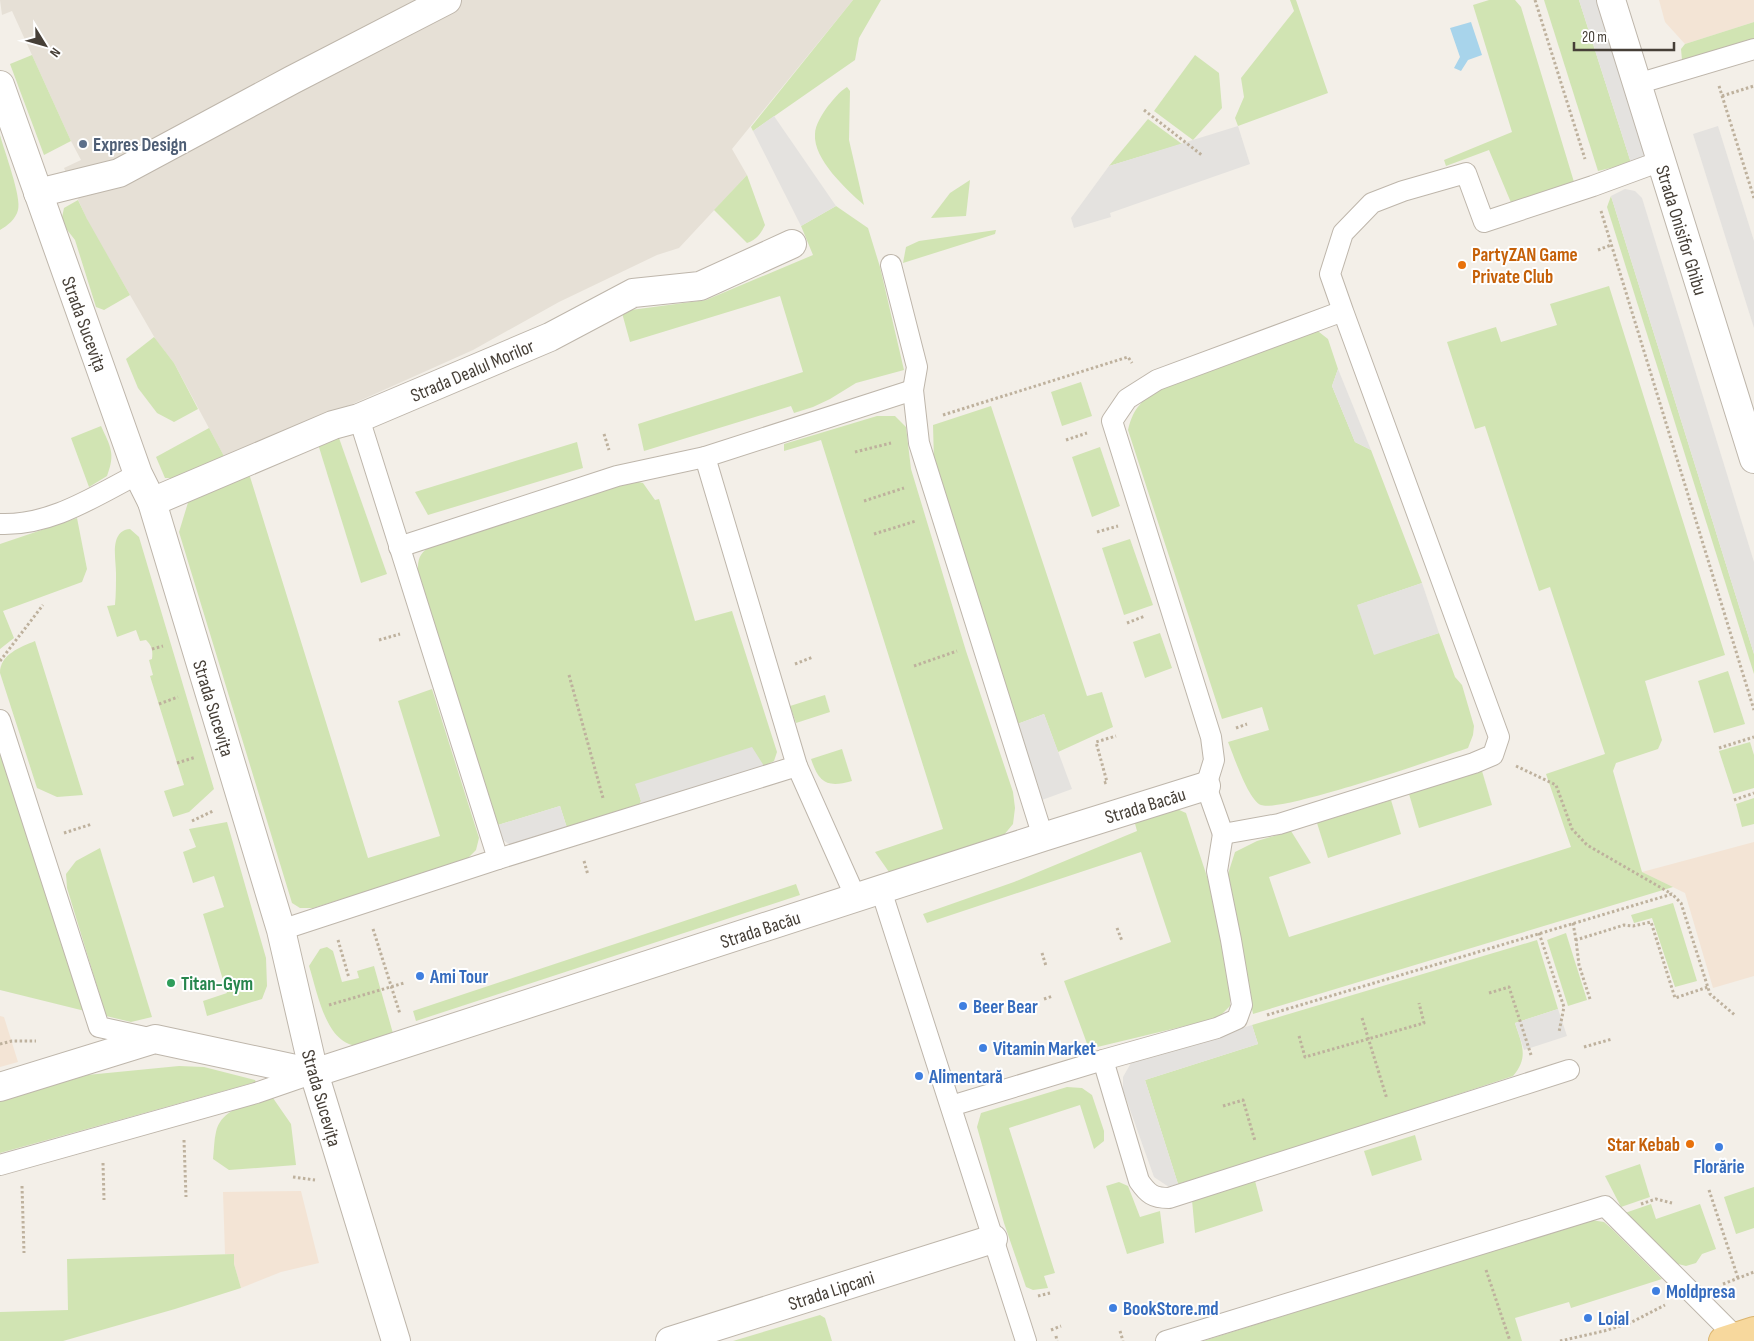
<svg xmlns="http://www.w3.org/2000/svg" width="1754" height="1341" font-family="'Sofia Sans Condensed',sans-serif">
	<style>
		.residential { fill: #e6e0d6 }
		.commercial { fill: #f3e4d5 }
		.green { fill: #d1e4b3 }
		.parking { fill: #e4e2df }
		.water { fill: #a8d4eb }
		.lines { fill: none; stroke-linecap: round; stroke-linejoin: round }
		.service-casing { stroke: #beb6ab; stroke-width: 22 }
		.minor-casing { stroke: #beb6ab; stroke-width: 30 }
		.tertiary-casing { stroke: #beb6ab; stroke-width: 30 }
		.primary-casing { stroke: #dbb46d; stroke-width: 30 }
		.path { stroke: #beb19d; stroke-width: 3; stroke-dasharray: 2.5 2.5; stroke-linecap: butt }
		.service { stroke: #fff; stroke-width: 20 }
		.minor { stroke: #fff; stroke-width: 28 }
		.tertiary { stroke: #fff; stroke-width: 28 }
		.primary { stroke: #f7d89d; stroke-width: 28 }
		.service-dot { fill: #5c6f8a; stroke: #fff; stroke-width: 2 }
		.food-dot { fill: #e8710a; stroke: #fff; stroke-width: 2 }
		.shop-dot { fill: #3f7fe0; stroke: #fff; stroke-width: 2 }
		.leisure-dot { fill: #2e9e5b; stroke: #fff; stroke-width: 2 }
		.labels { text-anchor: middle; stroke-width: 4; stroke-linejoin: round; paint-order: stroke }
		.service-label { font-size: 19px; font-weight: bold; fill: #4e5e75; stroke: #fff; text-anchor: start }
		.street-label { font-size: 19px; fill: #463f37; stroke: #fff }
		.food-label { font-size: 19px; font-weight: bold; fill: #c56008; stroke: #fff; text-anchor: start }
		.shop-label { font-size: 19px; font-weight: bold; fill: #366cbe; stroke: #fff; text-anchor: start }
		.leisure-label { font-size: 19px; font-weight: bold; fill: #27864d; stroke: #fff; text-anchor: start }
	</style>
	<rect width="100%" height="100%" fill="#f3efe8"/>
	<polygon class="residential" points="0,0 853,0 732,149 747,175 679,248 657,255 559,302 473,350 357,402 225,458 174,363 156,340 89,224 64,168 81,160 71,141 12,11 2,15"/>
	<g class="commercial">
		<polygon points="1659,0 1754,0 1754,22 1685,44 1665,22"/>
		<polygon points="1754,842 1754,976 1713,988 1685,893 1642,872"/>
		<polygon points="0,1016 4,1017 18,1062 0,1067"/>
		<polygon points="301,1191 319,1263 281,1272 241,1288 234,1264 234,1254 225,1254 223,1192"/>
	</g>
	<g class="green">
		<polygon points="853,0 881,0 859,38 855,60 753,131 751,127"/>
		<polygon points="1290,0 1296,0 1328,93 1238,126 1235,118 1244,97 1241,78 1294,11"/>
		<polygon points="1489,0 1515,0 1521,7 1574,182 1512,205 1489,150 1446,166 1444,160 1512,132 1473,5"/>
		<polygon points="1544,0 1579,0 1631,163 1598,171"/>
		<polygon points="1754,22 1754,41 1682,60 1681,49 1685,44"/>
		<polygon points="32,55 71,141 44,155 10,64"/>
		<polygon points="1195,55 1219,73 1222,108 1193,140 1154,111"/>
		<path d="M847 87 850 91 849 140 864 205C846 189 813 159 815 134 815 125 823 113 828 106 834 99 839 92 847 87Z"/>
		<polygon points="1148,119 1182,144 1109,166"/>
		<path d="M0 135C4 150 22 198 18 210 16 219 7 226 0 230Z"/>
		<path d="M747 175 765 225C760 235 757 239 747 243L714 210Z"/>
		<polygon points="970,180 966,216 931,218 950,193"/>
		<polygon points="1611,196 1754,654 1754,674 1607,207"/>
		<polygon points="78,200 87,219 130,295 104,310 96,307 75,240 61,222 64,208"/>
		<polygon points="836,206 868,228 880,267 904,370 856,383 830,399 813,407 794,413 791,406 644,451 638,424 803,372 780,296 630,342 622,313 631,310 706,300 813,255 801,226"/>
		<polygon points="996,230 995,234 903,263 906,247 919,241"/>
		<polygon points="1609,286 1725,655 1645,681 1662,740 1658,749 1616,763 1613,771 1642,872 1673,887 1253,1014 1227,877 1235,852 1257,841 1291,831 1311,863 1269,877 1289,937 1571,847 1546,774 1605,754 1550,587 1539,591 1485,426 1475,429 1447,342 1496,327 1501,342 1557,325 1550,304"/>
		<path d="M1309 329 1319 332 1328 339 1338 369 1332 386 1355 442 1371 450 1422 583 1358 605 1374 654 1439 633 1455 677 1462 685 1474 726 1473 735 1468 748C1438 758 1281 813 1261 805 1248 800 1234 756 1228 742L1269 730 1262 707 1222 719 1128 430C1133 410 1139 403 1156 391Z"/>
		<polygon points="154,337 174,363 198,409 174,422 157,413 138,388 126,359"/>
		<polygon points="1081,382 1092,416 1062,426 1051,392"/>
		<polygon points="991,406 1087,696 1102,692 1113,727 1058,752 1044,714 1015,725 934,461 933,425"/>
		<polygon points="877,416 895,416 906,427 911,469 966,651 1013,792 1015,808 1013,824 1003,836 967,850 889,872 875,852 943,829 821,440 784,451 784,444"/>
		<path d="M101 426C110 446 116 453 107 476L89 487 71 438Z"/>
		<polygon points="209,428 225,458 177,478 165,478 156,457"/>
		<polygon points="339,438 387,574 361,583 318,444"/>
		<polygon points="577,442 583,468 428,515 415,492"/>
		<polygon points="1100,447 1120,506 1092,517 1072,457"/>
		<polygon points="247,467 368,858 440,836 398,701 432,689 479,838 476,850 465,861 313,908 300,908 292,903 179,532 190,496"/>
		<path d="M634 481 643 483 655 500 659 499 695 621 732 611 777 752 774 761 764 766 636 784 641 801 639 806 567 828 560 806 498 825 418 576C418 561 417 556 429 547Z"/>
		<polygon points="77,518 87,569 82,582 3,611 14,638 0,649 0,544"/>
		<path d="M130 529 139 537 214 789 189 812 173 817 164 791 184 785 150 676 153 675 149 660 152 659C153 650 152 646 146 640L140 641 136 630 117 637 107 606 115 605C116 594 116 583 116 573 116 559 109 531 130 529Z"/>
		<polygon points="1130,539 1153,605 1124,615 1102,548"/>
		<polygon points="1160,633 1172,668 1145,678 1133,642"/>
		<path d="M35 641 83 795 57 797 37 788 0 673C0 654 21 647 35 641Z"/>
		<polygon points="1728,671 1745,724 1714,733 1698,681"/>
		<polygon points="825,695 830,712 796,723 790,706"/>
		<polygon points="1750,742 1754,755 1754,788 1733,794 1719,751"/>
		<polygon points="0,746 85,1011 0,990"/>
		<path d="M842 749 852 781C827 788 819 783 811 759Z"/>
		<polygon points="1482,771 1492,805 1419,828 1409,794"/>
		<polygon points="1754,798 1754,824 1742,827 1736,804"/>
		<polygon points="1391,800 1401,834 1328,858 1317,823"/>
		<polygon points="1177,809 1186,813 1221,919 1230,985 1230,1006 1218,1018 1089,1049 1064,981 1171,942 1141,852 927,923 923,914 1014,882 1137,831 1134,820"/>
		<polygon points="227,822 266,958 267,986 262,999 207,1016 203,1001 227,993 203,914 224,907 214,876 193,883 183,852 196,847 189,829"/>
		<polygon points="100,848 152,1017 131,1022 106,1016 67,888 66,874 76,861"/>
		<polygon points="796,884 800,895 416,1021 413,1011"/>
		<polygon points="1673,903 1697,981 1675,987 1652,918 1634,923 1631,915"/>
		<polygon points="1566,933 1587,1000 1568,1006 1547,940"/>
		<path d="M1537 940 1558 1009 1515 1023C1522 1045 1529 1057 1513 1076L1280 1153 1178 1184 1145 1080 1258 1044 1252 1025Z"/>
		<path d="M327 947 333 951 342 982 359 978 357 971 374 966 394 1037C384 1039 374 1044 364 1046 326 1050 318 993 309 966L320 949Z"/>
		<polygon points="179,1066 204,1067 255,1080 256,1082 0,1153 0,1101 87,1075"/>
		<polygon points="1067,1087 1082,1088 1092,1095 1104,1131 1104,1141 1094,1149 1080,1105 1009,1128 1055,1273 1044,1276 1048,1288 1033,1290 1026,1287 1004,1223 977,1127 981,1113"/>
		<path d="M273 1098 291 1124 296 1165 229 1170 213 1159C214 1150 214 1140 216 1132 222 1106 252 1104 273 1098Z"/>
		<polygon points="1415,1135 1422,1160 1372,1176 1364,1151"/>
		<polygon points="1640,1164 1650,1197 1621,1207 1605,1176"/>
		<polygon points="1255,1181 1263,1211 1195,1233 1192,1200"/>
		<polygon points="1119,1182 1128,1186 1140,1217 1160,1211 1164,1243 1127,1254 1106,1186"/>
		<polygon points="1754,1187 1754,1228 1736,1234 1724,1197"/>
		<polygon points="1651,1204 1656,1219 1700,1204 1716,1249 1702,1254 1696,1263 1686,1266 1674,1263 1625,1213"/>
		<polygon points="1591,1220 1604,1222 1612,1229 1662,1279 1571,1308 1569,1302 1515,1318 1522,1341 1203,1341"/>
		<polygon points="234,1254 234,1264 241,1288 175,1309 63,1341 0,1341 0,1312 68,1310 67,1259"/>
		<polygon points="820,1315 825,1318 832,1341 733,1341"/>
	</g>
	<g class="parking">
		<polygon points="1579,0 1602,0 1651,157 1631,163"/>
		<polygon points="774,116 836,206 801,226 753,131"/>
		<polygon points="1238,126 1250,164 1110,213 1111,217 1074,228 1071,218 1109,166"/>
		<polygon points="1718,126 1754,241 1754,328 1693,134"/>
		<polygon points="1625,189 1635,191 1642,198 1754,562 1754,654 1611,196"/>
		<polygon points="1338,369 1371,450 1355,442 1332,386"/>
		<polygon points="1422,583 1439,633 1374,655 1357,605"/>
		<polygon points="1044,714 1072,789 1042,800 1015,725"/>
		<polygon points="752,747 764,766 639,806 641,801 635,784"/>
		<polygon points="560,806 567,828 510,845 503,840 498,825"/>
		<polygon points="1558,1009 1567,1036 1524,1050 1515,1023"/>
		<polygon points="1252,1025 1258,1044 1145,1080 1178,1184 1169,1187 1154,1177 1123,1090 1123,1077 1131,1063"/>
	</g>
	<polygon class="water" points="1471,22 1482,55 1468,60 1461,71 1454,68 1460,57 1450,28"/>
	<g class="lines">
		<defs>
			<g id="service">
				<polyline points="1637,84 1754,49"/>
				<polyline points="891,265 917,367 913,390 919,443 1043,837"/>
				<polyline points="1343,311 1499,737 1493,755 1474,763 1279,824 1223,834 1206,786 1214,760 1211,737 1112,421 1127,399 1157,380 1343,311 1330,274 1343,233 1372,203 1403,191 1466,173 1484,222 1593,186 1661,161"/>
				<path d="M0 524C51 526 95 496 138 474"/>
				<polyline points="399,547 617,476 705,457 913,390"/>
				<polyline points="0,720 99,1027 154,1039"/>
				<polyline points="797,766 856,898"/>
				<polyline points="498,859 797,766 705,457"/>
				<polyline points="881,890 1026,1341"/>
				<polyline points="281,930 498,859 359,418"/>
				<polyline points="1103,1060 1217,1028 1237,1019 1242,1005 1231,940 1217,871 1223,834"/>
				<path d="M951 1106 1103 1060 1139 1181C1148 1194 1153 1198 1169 1198L1569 1070"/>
				<polyline points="0,1165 256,1093 314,1073"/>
				<polyline points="1166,1341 1605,1206 1736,1337"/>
			</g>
			<g id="minor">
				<polyline points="0,85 138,474 152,502 281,930 314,1073 396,1341"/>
				<polyline points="38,193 119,173 292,80 447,0"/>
				<polyline points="152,502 333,425 359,418 550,337 633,293 700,286 792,244"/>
				<polyline points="0,1087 155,1039 314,1073 1043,837 1206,786"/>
				<polyline points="670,1341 993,1239"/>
			</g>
			<polyline id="tertiary" points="1611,0 1754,459"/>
			<polyline id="primary" points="1723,1341 1754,1331"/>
		</defs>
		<use href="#service" class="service-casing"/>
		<use href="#minor" class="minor-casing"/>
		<use href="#tertiary" class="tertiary-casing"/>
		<use href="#primary" class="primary-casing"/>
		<g class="path">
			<polyline points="1535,0 1585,159"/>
			<polyline points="1719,86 1754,198"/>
			<polyline points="1722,96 1754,86"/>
			<polyline points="1144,110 1203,156"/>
			<polyline points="1601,211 1754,710"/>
			<polyline points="1598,250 1611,245"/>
			<polyline points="943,415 1128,357 1132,363"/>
			<polyline points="604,434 609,450"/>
			<polyline points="1066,440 1087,433"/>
			<polyline points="855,452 891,443"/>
			<polyline points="864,501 904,488"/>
			<polyline points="1097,532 1118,526"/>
			<polyline points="874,534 916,521"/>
			<polyline points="1127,623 1145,616"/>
			<polyline points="379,640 400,634"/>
			<polyline points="152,649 163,646"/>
			<polyline points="0,661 43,605"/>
			<polyline points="795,664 813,657"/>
			<polyline points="914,666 957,651"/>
			<polyline points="569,675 603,798"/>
			<polyline points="159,704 178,697"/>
			<polyline points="1236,728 1247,724"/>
			<polyline points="1719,748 1754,737"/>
			<polyline points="177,763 196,757"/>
			<polyline points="1516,766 1556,785 1572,829 1587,845 1672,894"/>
			<polyline points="1104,783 1107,782 1096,742 1116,736"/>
			<polyline points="1734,800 1754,793"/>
			<polyline points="192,821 213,811"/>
			<polyline points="64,833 92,824"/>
			<polyline points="584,861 588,875"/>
			<polyline points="1573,923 1576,940"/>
			<polyline points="1117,928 1122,941"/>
			<polyline points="373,929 400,1014"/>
			<polyline points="1539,933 1564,1007 1559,1032"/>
			<polyline points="338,940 349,978"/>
			<polyline points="1042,953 1046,966"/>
			<polyline points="1489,993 1509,987 1531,1055"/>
			<polyline points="1044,999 1053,996"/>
			<polyline points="1590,999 1579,965 1576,940 1624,925 1633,926 1651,922 1675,998 1708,987"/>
			<polyline points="329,1005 404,983"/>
			<polyline points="1267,1015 1672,894 1681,903 1710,994 1736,1016"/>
			<polyline points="1362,1018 1387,1099"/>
			<polyline points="1299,1036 1305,1057 1424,1023 1419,1003"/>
			<polyline points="0,1044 12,1041 36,1041"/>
			<polyline points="1584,1047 1612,1039"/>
			<polyline points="1223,1106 1243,1100 1255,1141"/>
			<polyline points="184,1140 186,1197"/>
			<polyline points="103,1163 104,1200"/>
			<polyline points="293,1177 315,1180"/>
			<polyline points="22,1186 24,1253"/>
			<polyline points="1709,1190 1738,1278"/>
			<polyline points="1641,1204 1656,1199 1672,1203"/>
			<polyline points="1486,1270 1510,1341"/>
			<polyline points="1723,1284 1754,1272"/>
			<polyline points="1038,1296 1050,1293"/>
			<polyline points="1051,1330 1061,1326"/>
			<polyline points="1120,1331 1123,1341"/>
			<polyline points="1056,1336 1057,1341"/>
			<polyline points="1560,1341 1604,1331 1630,1323 1665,1305"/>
		</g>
		<use href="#service" class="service"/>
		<use href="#minor" class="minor"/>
		<use href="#tertiary" class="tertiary"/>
		<use href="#primary" class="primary"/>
	</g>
	<circle class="service-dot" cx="83" cy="144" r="5"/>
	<g class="food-dot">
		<circle cx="1462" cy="265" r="5"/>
		<circle cx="1690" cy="1144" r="5"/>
	</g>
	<g class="shop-dot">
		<circle cx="420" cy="976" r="5"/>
		<circle cx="963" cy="1006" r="5"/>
		<circle cx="983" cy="1048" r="5"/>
		<circle cx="919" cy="1076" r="5"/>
		<circle cx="1719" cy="1147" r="5"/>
		<circle cx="1656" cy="1291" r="5"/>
		<circle cx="1113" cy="1308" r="5"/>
		<circle cx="1588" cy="1318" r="5"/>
	</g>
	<circle class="leisure-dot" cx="171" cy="983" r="5"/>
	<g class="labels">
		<g class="service-label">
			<text x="93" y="151">Expres Design</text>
		</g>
		<g class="street-label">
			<text transform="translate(1682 230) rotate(73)" y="7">Strada Onisifor Ghibu</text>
			<text transform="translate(85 324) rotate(70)" y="7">Strada Sucevița</text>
			<text transform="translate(472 370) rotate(-23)" y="7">Strada Dealul Morilor</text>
			<text transform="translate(214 708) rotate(73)" y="7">Strada Sucevița</text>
			<text transform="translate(1145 805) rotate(-17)" y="7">Strada Bacău</text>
			<text transform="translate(760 929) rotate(-18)" y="7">Strada Bacău</text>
			<text transform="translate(322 1098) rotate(74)" y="7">Strada Sucevița</text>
			<text transform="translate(831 1290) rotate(-18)" y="7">Strada Lipcani</text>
		</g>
		<g class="food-label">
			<text x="1472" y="261">PartyZAN Game<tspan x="1472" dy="22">Private Club</tspan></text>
			<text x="1680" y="1151" text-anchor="end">Star Kebab</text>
		</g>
		<g class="shop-label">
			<text x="430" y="983">Ami Tour</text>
			<text x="973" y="1013">Beer Bear</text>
			<text x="993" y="1055">Vitamin Market</text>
			<text x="929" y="1083">Alimentară</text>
			<text x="1719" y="1173" text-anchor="middle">Florărie</text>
			<text x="1666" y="1298">Moldpresa</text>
			<text x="1123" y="1315">BookStore.md</text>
			<text x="1598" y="1325">Loial</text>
		</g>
		<g class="leisure-label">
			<text x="181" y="990">Titan-Gym</text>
		</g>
	</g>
	<g transform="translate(45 45) rotate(127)" stroke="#ffffff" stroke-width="4" paint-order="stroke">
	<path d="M0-4L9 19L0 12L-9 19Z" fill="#463f37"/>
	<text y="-8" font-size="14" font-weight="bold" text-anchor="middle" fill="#463f37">N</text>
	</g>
	<path d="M1574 42v8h100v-8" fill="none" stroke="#463f37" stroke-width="2.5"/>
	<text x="1582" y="42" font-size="15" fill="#463f37" stroke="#ffffff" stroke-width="4" paint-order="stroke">20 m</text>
</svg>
